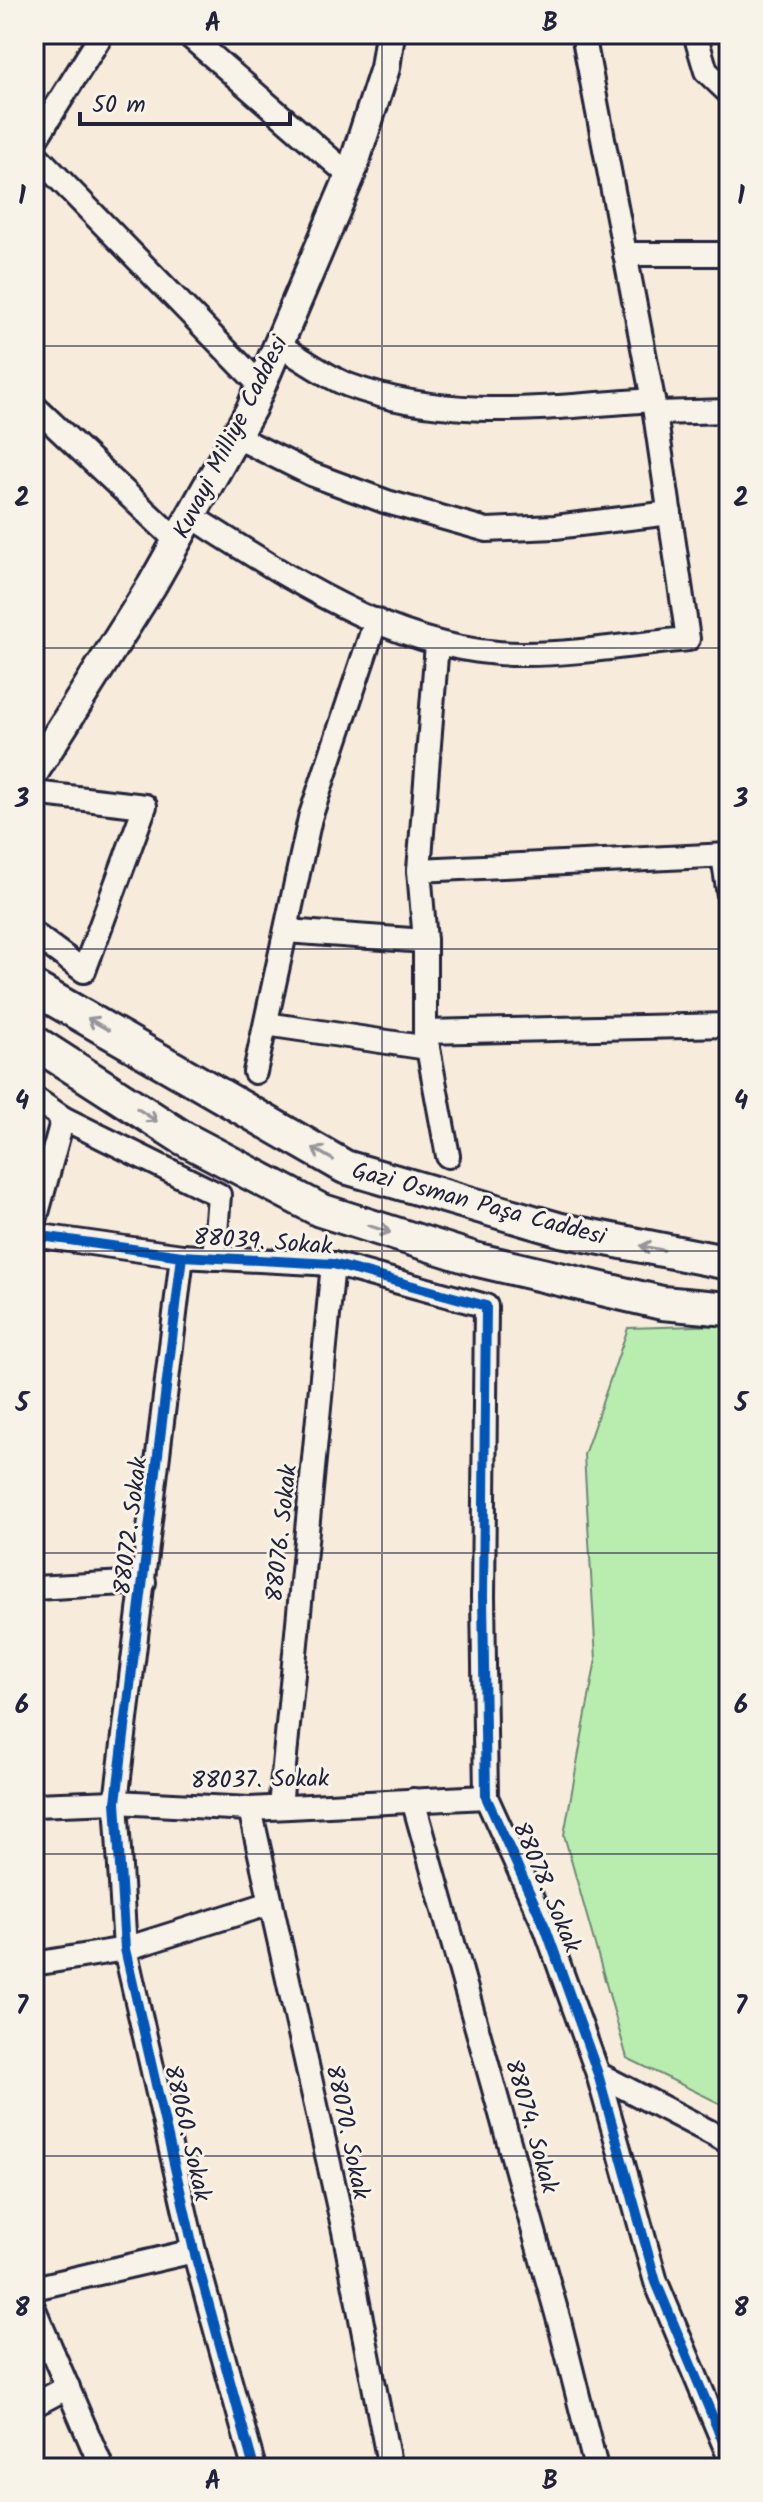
<svg xmlns="http://www.w3.org/2000/svg" width="763" height="2502" font-family="Kalam,sans-serif">
	<style>
		.green { fill: #b9edaf; stroke: #6e8875; stroke-width: 2 }
		.lines { fill: none; stroke-linecap: round; stroke-linejoin: round }
		.minor-casing { stroke: #22223b; stroke-width: 28 }
		.tertiary-casing { stroke: #22223b; stroke-width: 34 }
		.secondary-casing { stroke: #22223b; stroke-width: 38 }
		.minor { stroke: #f7f3e8; stroke-width: 22 }
		.tertiary { stroke: #f7f3e8; stroke-width: 28 }
		.secondary { stroke: #f7f3e8; stroke-width: 32 }
		.cycleway-casing { stroke: #f7f3e8; stroke-width: 15 }
		.cycleway { stroke: #0057b8; stroke-width: 10 }
		.oneway { stroke: #97959a }
		.grid { fill: none; stroke: #22223b; stroke-width: 2; stroke-opacity: 0.55 }
		.labels { text-anchor: middle; stroke-width: 6; stroke-linejoin: round; paint-order: stroke }
		.street-label { font-size: 24px; fill: #22223b; stroke: #f7f3e8 }
		.neatline { fill: none; stroke: #22223b; stroke-width: 3 }
		.grid-label { font-size: 26px; text-anchor: middle; font-weight: bold; fill: #22223b }
	</style>
	<rect width="100%" height="100%" fill="#f7ecdb"/>
	<filter id="ink" filterUnits="userSpaceOnUse"><feTurbulence type="fractalNoise" baseFrequency=".0125" numOctaves="2"/><feDisplacementMap in="SourceGraphic" scale="16" xChannelSelector="R" yChannelSelector="G"/><feConvolveMatrix kernelMatrix="1 2 1 2 8 2 1 2 1" color-interpolation-filters="sRGB"/></filter>
	<g filter="url(#ink)">
		<polygon class="green" points="729,1325 729,2108 627,2058 564,1835 596,1659 584,1455 628,1328"/>
		<g class="lines">
			<defs>
				<g id="minor">
					<polyline points="187,34 350,176"/>
					<polyline points="695,34 706,71 729,93"/>
					<polyline points="34,142 102,34"/>
					<polyline points="34,153 261,386"/>
					<polyline points="625,254 729,254"/>
					<path d="M279 345C301 358 325 376 348 385 447 422 551 407 653 400"/>
					<polyline points="34,406 177,541"/>
					<polyline points="656,413 729,411"/>
					<polyline points="235,436 311,474 387,502 487,530 555,527 670,513"/>
					<path d="M191 516C291 579 401 655 524 654 578 654 634 644 688 639L653 400 583 34"/>
					<polyline points="437,644 419,870 425,941 425,1032 448,1156"/>
					<polyline points="34,793 145,806 84,971 34,934"/>
					<polyline points="723,856 729,895"/>
					<polyline points="419,870 729,855"/>
					<polyline points="286,931 425,941"/>
					<polyline points="266,1024 428,1048"/>
					<polyline points="425,1032 729,1025"/>
					<polyline points="255,1072 310,818 376,620"/>
					<polyline points="34,1098 63,1118 219,1195 214,1258"/>
					<polyline points="34,1224 63,1118"/>
					<polyline points="34,1235 182,1256 333,1264 486,1306 483,1597 486,1797 546,1929 598,2074 656,2282 729,2456"/>
					<polyline points="182,1256 116,1802 125,1949 194,2251 254,2468"/>
					<polyline points="34,1588 144,1582"/>
					<polyline points="413,1800 559,2321 596,2468"/>
					<polyline points="34,1805 116,1802 250,1809 486,1797"/>
					<polyline points="280,1807 333,1264"/>
					<polyline points="250,1809 344,2231 390,2468"/>
					<polyline points="34,1964 125,1949 271,1903"/>
					<polyline points="598,2074 729,2142"/>
					<polyline points="34,2288 194,2251"/>
					<polyline points="34,2309 102,2468"/>
					<polyline points="34,2405 68,2387"/>
				</g>
				<polyline id="tertiary" points="34,772 152,585 251,409 350,176 385,68 390,34"/>
				<g id="secondary">
					<polyline points="34,988 345,1167 561,1230 729,1263"/>
					<polyline points="34,1042 183,1138 320,1210 478,1260 662,1303 729,1309"/>
				</g>
			</defs>
			<use href="#minor" class="minor-casing"/>
			<use href="#tertiary" class="tertiary-casing"/>
			<use href="#secondary" class="secondary-casing"/>
			<use href="#minor" class="minor"/>
			<use href="#tertiary" class="tertiary"/>
			<use href="#secondary" class="secondary"/>
			<defs>
				<g id="cycleway">
					<polyline points="34,1235 182,1256 333,1264 486,1306 483,1597 486,1797 546,1929 598,2074 656,2282 729,2456"/>
					<polyline points="182,1256 116,1802 125,1949 194,2251 254,2468"/>
				</g>
			</defs>
			<use href="#cycleway" class="cycleway-casing"/>
			<use href="#cycleway" class="cycleway"/>
		</g>
		<defs><path id="oneway-shaft" d="M-6 0H5M1.5-3L5.5 0L1.5 3" fill="none" stroke-width="1.6" stroke-linecap="round" stroke-linejoin="round" transform="scale(2)"/></defs>
		<g class="oneway">
			<use href="#oneway-shaft" transform="translate(98 1024) rotate(-150)"/>
			<use href="#oneway-shaft" transform="translate(147 1115) rotate(33)"/>
			<use href="#oneway-shaft" transform="translate(323 1154) rotate(-150)"/>
			<use href="#oneway-shaft" transform="translate(379 1229) rotate(18)"/>
			<use href="#oneway-shaft" transform="translate(652 1248) rotate(-169)"/>
		</g>
	</g>
	<path class="grid" d="M382 34V2468M34 346H729M34 648H729M34 949H729M34 1251H729M34 1553H729M34 1854H729M34 2156H729"/>
	<g class="labels">
		<g class="street-label">
			<text transform="translate(230 437) rotate(-63)" y="8">Kuvayi Milliye Caddesi</text>
			<text transform="translate(479 1203) rotate(15)" y="8">Gazi Osman Paşa Caddesi</text>
			<text transform="translate(263 1241) rotate(4)" y="8">88039. Sokak</text>
			<text transform="translate(130 1526) rotate(-83)" y="8">88072. Sokak</text>
			<text transform="translate(281 1533) rotate(-84)" y="8">88076. Sokak</text>
			<text transform="translate(260 1779) rotate(-1)" y="8">88037. Sokak</text>
			<text transform="translate(547 1887) rotate(67)" y="8">88078. Sokak</text>
			<text transform="translate(532 2126) rotate(74)" y="8">88074. Sokak</text>
			<text transform="translate(348 2132) rotate(78)" y="8">88070. Sokak</text>
			<text transform="translate(188 2133) rotate(77)" y="8">88060. Sokak</text>
		</g>
	</g>
	<rect width="763" height="2502" fill="none" stroke="#f7f3e8" stroke-width="88"/>
	<path d="M80 112v12h210v-12" fill="none" stroke="#22223b" stroke-width="4"/>
	<text x="92" y="112" font-size="24" fill="#22223b" stroke="#f7f3e8" stroke-width="6" paint-order="stroke">50 m</text>
	<rect x="44" y="44" width="675" height="2414" class="neatline"/>
	<g class="grid-label">
		<text x="213" y="31">A</text>
		<text x="550" y="31">B</text>
		<text x="22" y="204">1</text>
		<text x="741" y="204">1</text>
		<text x="22" y="506">2</text>
		<text x="741" y="506">2</text>
		<text x="22" y="807">3</text>
		<text x="741" y="807">3</text>
		<text x="22" y="1109">4</text>
		<text x="741" y="1109">4</text>
		<text x="22" y="1411">5</text>
		<text x="741" y="1411">5</text>
		<text x="22" y="1713">6</text>
		<text x="741" y="1713">6</text>
		<text x="22" y="2014">7</text>
		<text x="741" y="2014">7</text>
		<text x="22" y="2316">8</text>
		<text x="741" y="2316">8</text>
		<text x="213" y="2489">A</text>
		<text x="550" y="2489">B</text>
	</g>
</svg>
